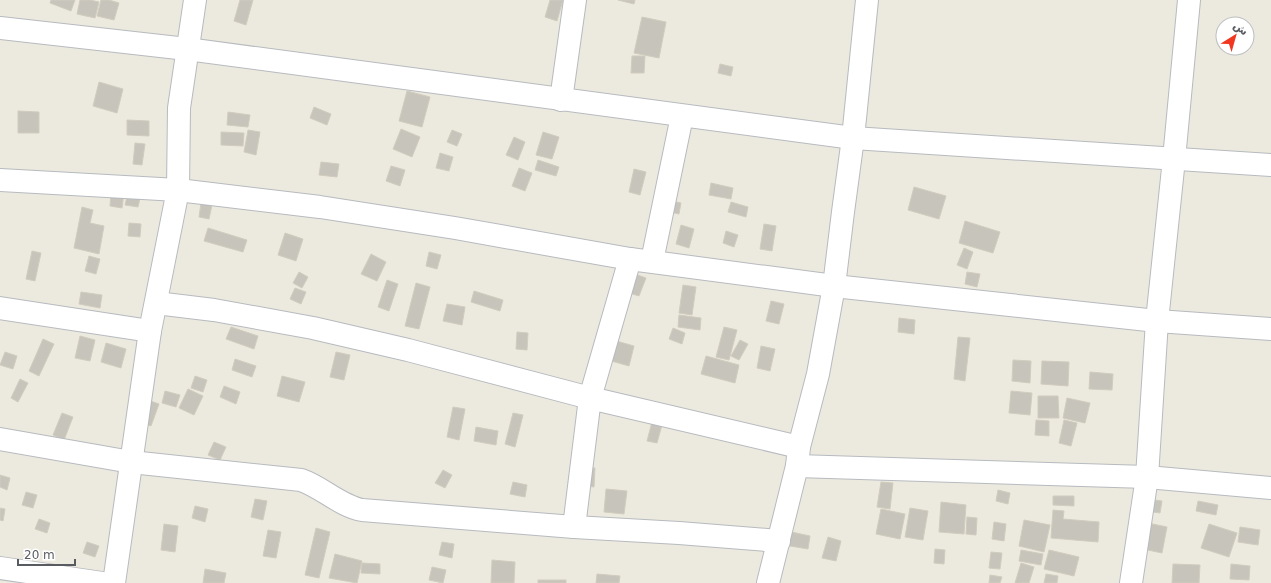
<svg xmlns="http://www.w3.org/2000/svg" width="1271" height="583" font-family="'DejaVu Sans',Vazirmatn,sans-serif">
	<style>
		.building { fill: #c7c4bc; stroke: #d1ccbd }
		.lines { fill: none; stroke-linecap: round; stroke-linejoin: round }
		.minor-casing { stroke: #b7babf; stroke-width: 24 }
		.minor { stroke: #fff; stroke-width: 22 }
	</style>
	<rect width="100%" height="100%" fill="#eceadf"/>
	<g class="building">
		<polygon points="51,0 75,0 71,11 50,3"/>
		<polygon points="80,0 90,0 99,2 95,18 77,14"/>
		<polygon points="101,0 109,0 119,3 114,20 97,16"/>
		<polygon points="240,0 253,0 246,25 234,21"/>
		<polygon points="550,0 563,0 557,21 545,17"/>
		<polygon points="618,0 635,0 634,4"/>
		<polygon points="642,17 666,22 659,58 634,53"/>
		<polygon points="632,56 645,56 644,73 631,73"/>
		<polygon points="720,64 733,67 731,76 718,73"/>
		<polygon points="99,82 123,89 117,113 93,106"/>
		<polygon points="407,91 430,97 422,127 399,121"/>
		<polygon points="314,107 331,114 327,125 310,118"/>
		<polygon points="18,111 39,112 39,133 18,133"/>
		<polygon points="228,112 250,115 248,127 227,125"/>
		<polygon points="127,120 149,121 149,136 127,135"/>
		<polygon points="401,129 420,137 412,157 393,149"/>
		<polygon points="248,130 260,132 256,155 244,152"/>
		<polygon points="452,130 462,134 457,146 447,142"/>
		<polygon points="221,132 244,133 243,146 221,145"/>
		<polygon points="543,132 559,137 552,159 536,155"/>
		<polygon points="514,137 525,142 518,160 506,155"/>
		<polygon points="135,143 145,144 142,165 133,164"/>
		<polygon points="440,153 453,157 449,171 436,168"/>
		<polygon points="538,160 559,167 556,176 535,170"/>
		<polygon points="321,162 339,164 337,177 319,175"/>
		<polygon points="391,166 405,170 400,186 386,181"/>
		<polygon points="519,168 532,173 525,191 512,186"/>
		<polygon points="634,169 646,172 640,195 629,192"/>
		<polygon points="711,183 733,188 731,199 709,195"/>
		<polygon points="914,187 946,196 939,219 908,210"/>
		<polygon points="111,192 124,193 122,208 110,206"/>
		<polygon points="128,192 141,194 138,207 125,205"/>
		<polygon points="656,197 681,203 679,214 653,208"/>
		<polygon points="731,202 748,207 746,217 728,212"/>
		<polygon points="201,203 212,205 209,219 199,217"/>
		<polygon points="82,207 93,210 90,223 104,226 99,254 74,248"/>
		<polygon points="965,221 1000,232 993,253 959,243"/>
		<polygon points="129,223 141,224 140,237 128,236"/>
		<polygon points="764,224 776,226 772,251 760,249"/>
		<polygon points="681,225 694,229 689,248 676,244"/>
		<polygon points="208,228 247,240 243,252 204,241"/>
		<polygon points="726,231 738,235 734,247 723,243"/>
		<polygon points="285,233 303,239 296,261 278,255"/>
		<polygon points="964,248 973,252 967,269 957,265"/>
		<polygon points="32,251 41,253 35,281 26,279"/>
		<polygon points="429,252 441,255 437,269 426,266"/>
		<polygon points="371,254 386,262 377,281 361,274"/>
		<polygon points="89,256 100,259 96,274 85,271"/>
		<polygon points="299,272 308,277 302,288 293,283"/>
		<polygon points="967,272 980,274 977,287 965,284"/>
		<polygon points="632,273 646,278 639,296 626,292"/>
		<polygon points="387,280 398,284 389,311 378,307"/>
		<polygon points="416,283 430,287 419,329 405,326"/>
		<polygon points="683,285 696,287 692,315 679,313"/>
		<polygon points="295,288 306,292 301,304 290,299"/>
		<polygon points="474,291 503,300 500,311 471,302"/>
		<polygon points="81,292 102,295 100,308 79,304"/>
		<polygon points="771,301 784,304 779,324 766,321"/>
		<polygon points="447,304 465,307 462,325 443,321"/>
		<polygon points="679,315 701,318 700,330 678,327"/>
		<polygon points="899,318 915,320 914,334 898,332"/>
		<polygon points="231,327 258,336 254,349 226,339"/>
		<polygon points="724,327 737,330 729,360 716,357"/>
		<polygon points="673,328 685,333 682,344 669,339"/>
		<polygon points="517,332 528,333 527,350 516,349"/>
		<polygon points="80,336 95,340 90,361 75,358"/>
		<polygon points="958,337 970,338 965,381 954,379"/>
		<polygon points="43,339 54,344 39,376 29,371"/>
		<polygon points="613,340 634,346 629,366 608,360"/>
		<polygon points="740,340 748,344 739,360 731,356"/>
		<polygon points="106,343 126,349 121,368 101,362"/>
		<polygon points="761,346 775,349 770,371 757,368"/>
		<polygon points="5,352 17,356 13,369 0,365"/>
		<polygon points="336,352 350,355 344,380 330,377"/>
		<polygon points="706,356 739,365 735,383 701,374"/>
		<polygon points="235,359 256,366 252,377 232,370"/>
		<polygon points="1013,360 1031,361 1030,383 1012,381"/>
		<polygon points="1042,361 1069,362 1068,386 1041,384"/>
		<polygon points="1090,372 1113,374 1112,390 1089,389"/>
		<polygon points="195,376 207,380 203,392 191,388"/>
		<polygon points="282,376 305,382 299,402 277,396"/>
		<polygon points="20,379 28,383 18,402 11,398"/>
		<polygon points="224,386 240,392 236,404 220,397"/>
		<polygon points="188,389 203,396 194,415 179,408"/>
		<polygon points="165,391 180,395 176,407 162,403"/>
		<polygon points="1011,391 1032,393 1030,415 1009,413"/>
		<polygon points="1038,396 1058,396 1059,418 1038,418"/>
		<polygon points="1067,398 1090,403 1085,423 1063,418"/>
		<polygon points="145,399 159,404 151,426 137,421"/>
		<polygon points="453,407 465,409 459,440 447,437"/>
		<polygon points="62,413 73,417 64,440 53,435"/>
		<polygon points="513,413 523,415 515,447 505,444"/>
		<polygon points="1036,420 1049,421 1049,436 1035,435"/>
		<polygon points="1064,420 1077,423 1071,446 1059,443"/>
		<polygon points="652,422 662,425 657,443 647,441"/>
		<polygon points="476,427 498,431 496,445 474,441"/>
		<polygon points="214,442 226,447 220,460 208,455"/>
		<polygon points="581,467 595,468 594,487 579,485"/>
		<polygon points="443,470 452,475 445,488 435,483"/>
		<polygon points="0,475 10,478 7,490 0,487"/>
		<polygon points="513,482 527,485 525,497 510,494"/>
		<polygon points="881,482 893,483 890,509 877,507"/>
		<polygon points="606,489 627,491 624,514 604,512"/>
		<polygon points="998,490 1010,493 1008,504 996,501"/>
		<polygon points="26,492 37,495 33,508 22,505"/>
		<polygon points="1053,496 1074,496 1074,506 1053,505"/>
		<polygon points="255,499 267,501 263,520 251,517"/>
		<polygon points="1148,499 1162,501 1160,513 1146,511"/>
		<polygon points="1198,501 1218,505 1216,515 1196,511"/>
		<polygon points="941,502 966,505 964,534 939,532"/>
		<polygon points="195,506 208,509 205,522 192,518"/>
		<polygon points="0,508 5,509 3,521 0,520"/>
		<polygon points="910,508 928,511 923,540 905,537"/>
		<polygon points="881,509 905,514 900,539 876,534"/>
		<polygon points="1053,510 1064,511 1063,519 1099,522 1098,542 1051,538"/>
		<polygon points="967,517 977,518 976,535 966,534"/>
		<polygon points="39,519 50,523 47,533 35,529"/>
		<polygon points="1024,520 1050,525 1044,552 1019,546"/>
		<polygon points="994,522 1006,524 1004,541 992,539"/>
		<polygon points="1148,523 1167,527 1162,553 1143,549"/>
		<polygon points="164,524 178,526 175,552 161,550"/>
		<polygon points="1209,524 1237,533 1229,557 1201,548"/>
		<polygon points="1240,527 1260,530 1258,545 1238,542"/>
		<polygon points="316,528 330,532 319,578 305,575"/>
		<polygon points="268,530 281,532 276,558 263,556"/>
		<polygon points="787,531 810,536 808,549 784,545"/>
		<polygon points="828,537 841,541 836,561 822,558"/>
		<polygon points="87,542 99,546 95,557 83,553"/>
		<polygon points="442,542 454,544 452,558 439,555"/>
		<polygon points="935,549 945,550 944,564 934,563"/>
		<polygon points="1021,550 1043,554 1041,565 1019,561"/>
		<polygon points="1049,550 1079,557 1074,576 1044,569"/>
		<polygon points="991,552 1002,553 1000,569 989,568"/>
		<polygon points="335,554 362,561 357,583 329,578"/>
		<polygon points="492,560 515,562 514,583 491,583"/>
		<polygon points="362,563 380,564 380,574 361,573"/>
		<polygon points="1021,563 1034,567 1029,583 1015,583"/>
		<polygon points="1173,564 1200,565 1199,583 1172,583"/>
		<polygon points="1231,564 1250,566 1249,580 1230,579"/>
		<polygon points="432,567 446,570 443,583 429,580"/>
		<polygon points="205,569 226,573 224,583 203,583"/>
		<polygon points="597,574 620,576 619,583 596,583"/>
		<polygon points="1046,574 1058,576 1057,583 1044,583"/>
		<polygon points="990,575 1002,577 1000,583 989,583"/>
		<rect x="538" y="580" width="28" height="3"/>
	</g>
	<g class="lines">
		<defs>
			<g id="minor">
				<polyline points="0,28 187,49 853,138 1271,165"/>
				<polyline points="561,100 575,0"/>
				<polyline points="0,180 178,190 320,207 455,228 630,259 834,286 1157,321 1271,329"/>
				<polyline points="652,261 682,116"/>
				<polyline points="156,303 214,310 313,328 408,350 590,398 799,447"/>
				<polyline points="0,308 150,331"/>
				<path d="M0 439 131 462 301 480C322 487 340 506 362 510L574 527 679 533 779 541"/>
				<polyline points="797,466 1147,477 1271,488"/>
				<polyline points="574,527 590,398 630,259"/>
				<polyline points="0,568 102,583"/>
				<polyline points="114,583 150,331 178,190 179,108 195,0"/>
				<polyline points="768,583 797,466 799,447 818,374 834,286 843,212 853,138 867,0"/>
				<polyline points="1131,583 1147,477 1157,321 1174,159 1189,0"/>
			</g>
		</defs>
		<use href="#minor" class="minor-casing"/>
		<use href="#minor" class="minor"/>
	</g>
	<g transform="translate(1235 36) rotate(37)"><circle r="19" fill="#ffffff" stroke="#bcbec0"/>
	<path d="M0-3L7 15L0 10L-7 15Z" fill="#f23720"/>
	<text y="-6" font-size="11" font-weight="bold" text-anchor="middle" fill="#585c61">ش</text>
	</g>
	<path d="M18 559v6h57v-6" fill="none" stroke="#585c61" stroke-width="2"/>
	<text x="24" y="559" font-size="12" fill="#585c61" stroke="#ffffff" stroke-width="3" paint-order="stroke">20 m</text>
</svg>
